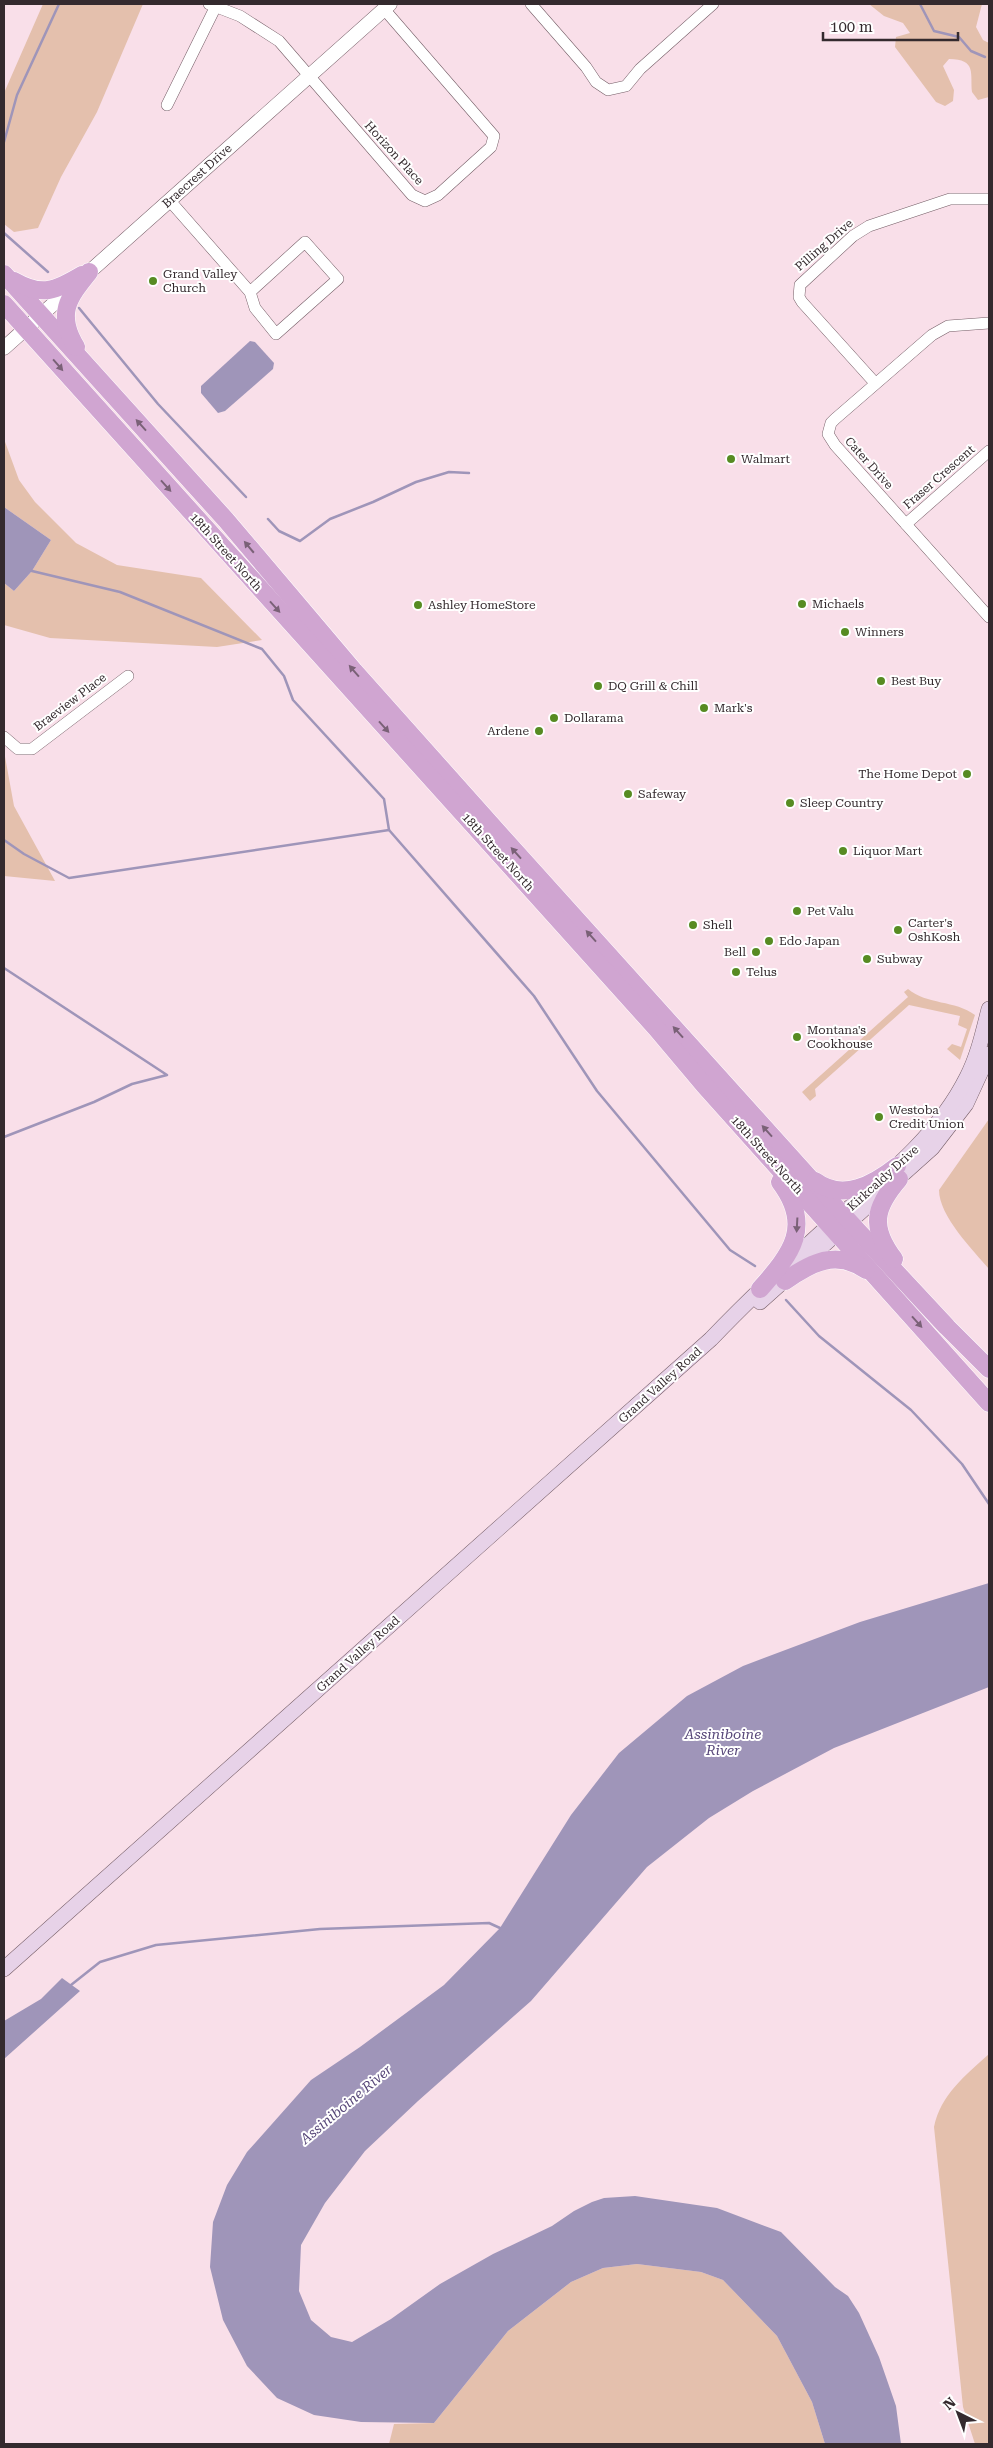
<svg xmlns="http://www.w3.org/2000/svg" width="993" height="2448" font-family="'Roboto Serif',serif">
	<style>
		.green { fill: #e4c0ad }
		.water { fill: #9f95b9 }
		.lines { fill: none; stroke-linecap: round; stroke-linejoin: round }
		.stream { stroke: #9f95b9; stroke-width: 2.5 }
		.minor-casing { stroke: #745d66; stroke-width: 12 }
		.tertiary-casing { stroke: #745d66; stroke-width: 15 }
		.secondary-casing { stroke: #745d66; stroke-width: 16 }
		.primary-casing { stroke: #fff; stroke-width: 19 }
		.minor { stroke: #fff; stroke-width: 11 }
		.tertiary { stroke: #fff; stroke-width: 14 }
		.secondary { stroke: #e7d2e8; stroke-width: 15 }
		.primary { stroke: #d0a5d1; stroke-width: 18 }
		.oneway { fill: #7a6177 }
		.poi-dot { fill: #578b22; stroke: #fff; stroke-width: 2 }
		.labels { text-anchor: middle; stroke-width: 4; stroke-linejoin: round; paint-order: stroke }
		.street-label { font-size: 12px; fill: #342a2e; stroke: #fff }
		.poi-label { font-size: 12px; fill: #342a2e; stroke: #fff; text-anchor: start }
		.water-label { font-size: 14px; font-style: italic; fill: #574779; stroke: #fff }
	</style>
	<rect width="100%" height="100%" fill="#f9dfe9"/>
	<g class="green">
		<polygon points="43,4 143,4 97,112 61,177 38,228 14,232 4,224 4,93"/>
		<path d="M869 4H982L976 27 983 40 989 43V97L978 100 972 92C970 74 977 59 949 59L943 66 954 90 953 101 945 106 936 102 895 47 896 37 910 33 903 23 884 16Z"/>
		<polygon points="4,439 19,480 35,502 76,543 117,565 201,578 262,640 217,647 50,638 4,625 4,583 14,591 32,571 51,540 4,507"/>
		<polygon points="4,751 14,806 55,881 4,876"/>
		<path d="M908 989C927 1005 955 1000 975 1015L960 1060 947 1049 952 1044 961 1047 967 1029 958 1025 960 1016 909 1005 815 1089 816 1096 810 1101 802 1092 908 997 904 992Z"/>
		<path d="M989 1119V1269C973 1250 939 1216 939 1190Z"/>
		<path d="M989 2054V2444H975L963 2407 934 2127C941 2094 965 2076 989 2054Z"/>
		<polygon points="637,2264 701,2272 723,2280 777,2336 812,2402 825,2444 389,2444 394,2424 434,2423 508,2331 571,2282 603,2268"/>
	</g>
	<g class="water">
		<polygon points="250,341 255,342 274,363 273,369 225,411 218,413 201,393 201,386"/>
		<polygon points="4,507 51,540 32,571 14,591 4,583"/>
		<polygon points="989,1583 989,1687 834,1748 753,1791 709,1818 647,1867 531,2001 418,2101 365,2151 325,2203 301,2245 299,2291 311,2320 331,2337 352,2342 391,2319 440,2284 493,2254 552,2226 574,2211 592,2202 604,2198 635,2196 717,2208 781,2232 835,2287 848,2296 859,2313 879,2357 896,2406 901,2444 825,2444 812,2402 777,2336 723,2280 701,2272 637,2264 603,2268 571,2282 508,2331 434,2423 361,2422 314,2415 277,2398 247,2366 223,2320 210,2267 213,2222 227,2185 247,2152 311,2080 360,2047 444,1985 500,1928 571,1815 619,1753 687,1696 743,1666 860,1622"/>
		<polygon points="62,1978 80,1991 4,2059 4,2021 41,1999"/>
	</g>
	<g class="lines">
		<g class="stream">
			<polyline points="920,4 934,31 959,37 971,51 985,57"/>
			<polyline points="4,142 17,95 59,4"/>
			<polyline points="4,233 48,272"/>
			<polyline points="79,308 158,404 246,497"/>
			<polyline points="268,519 279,531 300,541 330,519 373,502 416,482 449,472 469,473"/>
			<polyline points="32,571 120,592 262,649 284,676 293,700 384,799 389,830 534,996 597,1091 730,1250 755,1266"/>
			<polyline points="4,840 24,854 69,878 389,830"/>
			<polyline points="4,968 167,1075 132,1084 94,1102 4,1137"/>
			<polyline points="786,1300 819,1336 911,1410 962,1464 989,1504"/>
			<polyline points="71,1985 100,1962 156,1945 320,1929 489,1923 500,1928"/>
		</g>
		<defs>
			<g id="minor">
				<polyline points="209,4 240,16 279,41 412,195 425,201 438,195 491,147 494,136 384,9"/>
				<polyline points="531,4 586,67 596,82 608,90 626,86 640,69 713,4"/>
				<polyline points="167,105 216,6"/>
				<polyline points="170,201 250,292 255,308 276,334 338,279 305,242 250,292"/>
				<polyline points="989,323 948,326 932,335 835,419 831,423 828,434 835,445 989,617"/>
				<polyline points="875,383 802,302 799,297 800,285 853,236 869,226 950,199 989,199"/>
				<polyline points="906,524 989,451"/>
				<polyline points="4,737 18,749 32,749 128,676"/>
			</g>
			<polyline id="tertiary" points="4,348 390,4"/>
			<g id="secondary">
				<polyline points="760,1302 932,1148 966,1104 989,1054"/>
				<path d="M4 1969 711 1339C750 1298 792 1259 834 1221 884 1178 937 1137 967 1077 978 1056 983 1032 989 1009"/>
			</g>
			<g id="primary">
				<polyline points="4,274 226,520 354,671 504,839 842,1214 947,1327 989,1369"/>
				<path d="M14 281C42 297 55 291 82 275"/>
				<polyline points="4,304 656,1028 704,1085 989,1403"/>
				<path d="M76 347C56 314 68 298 89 272"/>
				<path d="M815 1181C843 1202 874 1184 897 1166"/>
				<path d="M894 1259C870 1227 874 1208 899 1179"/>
				<path d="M785 1281C811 1263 836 1249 866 1270"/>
				<path d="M760 1289C792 1253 813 1226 780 1182"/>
			</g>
		</defs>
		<use href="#minor" class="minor-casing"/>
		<use href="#tertiary" class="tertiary-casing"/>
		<use href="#secondary" class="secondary-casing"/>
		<use href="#primary" class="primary-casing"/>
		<use href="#minor" class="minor"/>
		<use href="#tertiary" class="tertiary"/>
		<use href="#secondary" class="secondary"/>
		<use href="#primary" class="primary"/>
	</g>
	<defs><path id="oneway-solid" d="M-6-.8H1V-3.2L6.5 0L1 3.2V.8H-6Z" transform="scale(1.25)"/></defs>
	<g class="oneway">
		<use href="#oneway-solid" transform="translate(58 365) rotate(49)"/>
		<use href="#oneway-solid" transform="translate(141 425) rotate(-132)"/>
		<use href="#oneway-solid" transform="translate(166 486) rotate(48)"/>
		<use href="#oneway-solid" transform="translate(249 547) rotate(-130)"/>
		<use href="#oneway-solid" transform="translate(275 607) rotate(48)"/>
		<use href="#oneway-solid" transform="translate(354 671) rotate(-131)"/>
		<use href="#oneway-solid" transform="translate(384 727) rotate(48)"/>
		<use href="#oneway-solid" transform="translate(516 853) rotate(-132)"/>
		<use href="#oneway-solid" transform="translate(591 936) rotate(-132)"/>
		<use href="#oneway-solid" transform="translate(678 1032) rotate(-132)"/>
		<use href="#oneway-solid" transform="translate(767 1131) rotate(-132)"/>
		<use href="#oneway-solid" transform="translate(797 1225) rotate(93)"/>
		<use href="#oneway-solid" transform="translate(917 1322) rotate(48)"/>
	</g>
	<g class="poi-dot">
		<circle cx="153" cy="281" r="5"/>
		<circle cx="731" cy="459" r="5"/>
		<circle cx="802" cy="604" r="5"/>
		<circle cx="418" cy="605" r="5"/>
		<circle cx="845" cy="632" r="5"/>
		<circle cx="881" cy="681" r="5"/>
		<circle cx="598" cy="686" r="5"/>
		<circle cx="704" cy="708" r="5"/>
		<circle cx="554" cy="718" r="5"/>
		<circle cx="539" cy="731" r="5"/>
		<circle cx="967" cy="774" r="5"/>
		<circle cx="628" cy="794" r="5"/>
		<circle cx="790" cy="803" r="5"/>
		<circle cx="843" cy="851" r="5"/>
		<circle cx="797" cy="911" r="5"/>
		<circle cx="693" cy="925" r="5"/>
		<circle cx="898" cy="930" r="5"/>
		<circle cx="769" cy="941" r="5"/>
		<circle cx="756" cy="952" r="5"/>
		<circle cx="867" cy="959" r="5"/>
		<circle cx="736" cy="972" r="5"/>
		<circle cx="797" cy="1037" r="5"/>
		<circle cx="879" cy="1117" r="5"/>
	</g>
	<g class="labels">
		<g class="street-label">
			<text transform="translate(394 153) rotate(48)" y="4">Horizon Place</text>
			<text transform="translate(197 176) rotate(-42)" y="4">Braecrest Drive</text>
			<text transform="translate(824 245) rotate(-41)" y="4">Pilling Drive</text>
			<text transform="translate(869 463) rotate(48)" y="4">Cater Drive</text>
			<text transform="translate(939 477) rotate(-41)" y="4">Fraser Crescent</text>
			<text transform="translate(226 552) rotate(48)" y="4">18th Street North</text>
			<text transform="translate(70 702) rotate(-37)" y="4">Braeview Place</text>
			<text transform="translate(498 852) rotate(48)" y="4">18th Street North</text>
			<text transform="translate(767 1155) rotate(48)" y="4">18th Street North</text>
			<text transform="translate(883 1178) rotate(-42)" y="4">Kirkcaldy Drive</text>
			<text transform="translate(660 1385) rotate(-42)" y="4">Grand Valley Road</text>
			<text transform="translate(358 1654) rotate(-42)" y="4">Grand Valley Road</text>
		</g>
		<g class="poi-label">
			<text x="163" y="278">Grand Valley<tspan x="163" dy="14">Church</tspan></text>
			<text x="741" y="463">Walmart</text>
			<text x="812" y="608">Michaels</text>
			<text x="428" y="609">Ashley HomeStore</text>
			<text x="855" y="636">Winners</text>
			<text x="891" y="685">Best Buy</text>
			<text x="608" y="690">DQ Grill &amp; Chill</text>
			<text x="714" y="712">Mark's</text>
			<text x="564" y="722">Dollarama</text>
			<text x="529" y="735" text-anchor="end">Ardene</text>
			<text x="957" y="778" text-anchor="end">The Home Depot</text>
			<text x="638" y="798">Safeway</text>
			<text x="800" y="807">Sleep Country</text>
			<text x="853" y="855">Liquor Mart</text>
			<text x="807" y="915">Pet Valu</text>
			<text x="908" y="927">Carter's<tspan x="908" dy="14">OshKosh</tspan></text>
			<text x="703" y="929">Shell</text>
			<text x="779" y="945">Edo Japan</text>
			<text x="746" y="956" text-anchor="end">Bell</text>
			<text x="877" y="963">Subway</text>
			<text x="746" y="976">Telus</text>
			<text x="807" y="1034">Montana's<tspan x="807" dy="14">Cookhouse</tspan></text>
			<text x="889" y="1114">Westoba<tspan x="889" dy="14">Credit Union</tspan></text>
		</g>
		<g class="water-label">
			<text x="723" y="1739">Assiniboine<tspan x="723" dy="16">River</tspan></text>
			<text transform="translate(346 2104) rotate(-40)" y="5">Assiniboine River</text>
		</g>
	</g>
	<rect width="993" height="2448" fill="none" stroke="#342a2e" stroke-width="10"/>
	<g transform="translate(958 2413) rotate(318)" stroke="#ffffff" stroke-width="4" paint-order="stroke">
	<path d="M0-4L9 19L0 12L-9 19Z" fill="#342a2e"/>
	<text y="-8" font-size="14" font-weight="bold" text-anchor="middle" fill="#342a2e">N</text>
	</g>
	<path d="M823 32v8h135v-8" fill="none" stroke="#342a2e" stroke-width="2.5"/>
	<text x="830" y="32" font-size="15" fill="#342a2e" stroke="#ffffff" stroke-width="4" paint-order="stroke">100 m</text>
</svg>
